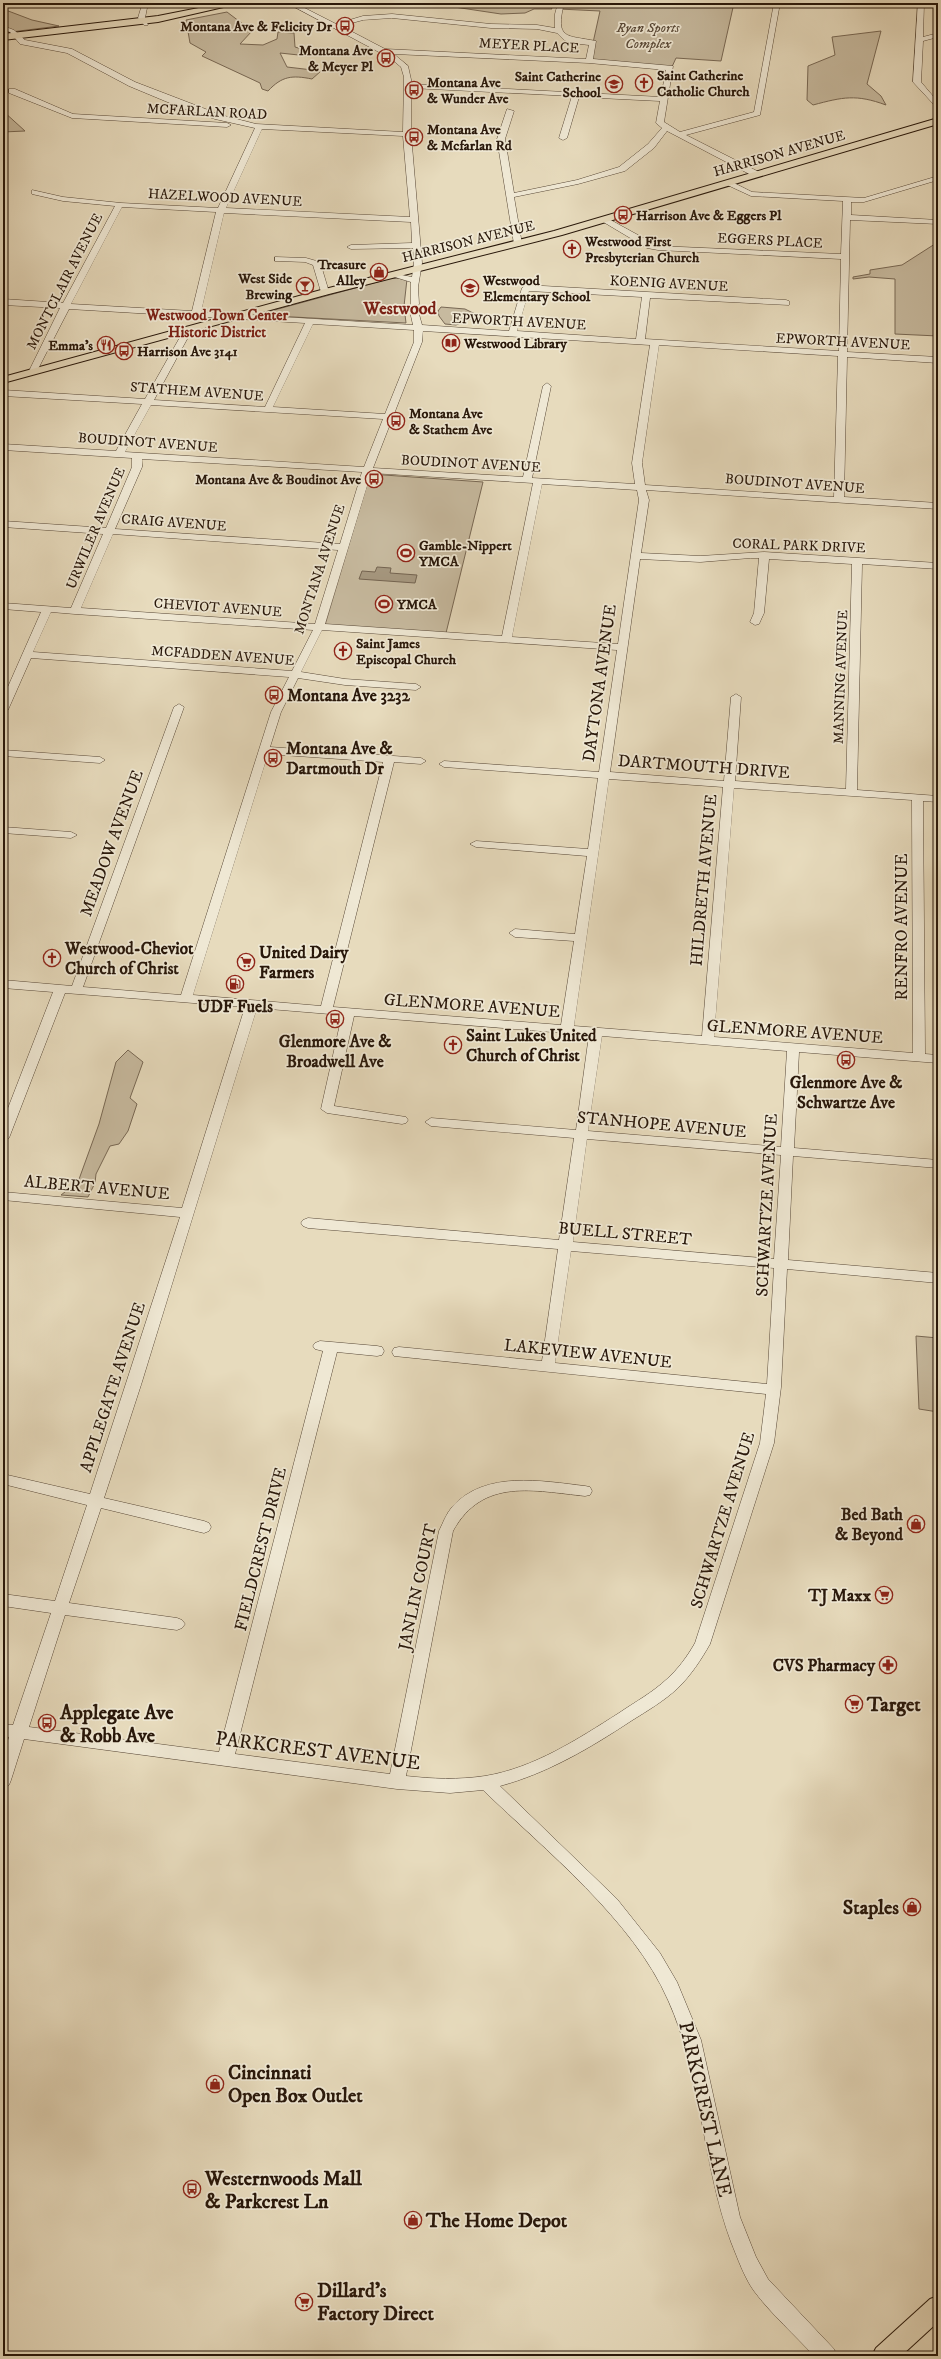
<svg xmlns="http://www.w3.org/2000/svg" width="941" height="2359" font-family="'IM FELL DW Pica',serif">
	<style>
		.green { fill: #c7ba9f; stroke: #786854 }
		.water { fill: #a69880; stroke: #746451 }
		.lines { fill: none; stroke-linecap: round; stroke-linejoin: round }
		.minor-casing { stroke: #584837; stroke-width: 1 }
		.major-casing { stroke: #28170a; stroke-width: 2 }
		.minor { fill: #efe8d4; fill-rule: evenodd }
		.major { fill: #e7dbbd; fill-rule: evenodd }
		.labels { text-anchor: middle; stroke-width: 3.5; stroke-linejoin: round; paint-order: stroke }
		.far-poi-label { font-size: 14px; font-weight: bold; fill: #28170a; stroke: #efe8d4; text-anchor: start }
		.far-park-label { font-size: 14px; font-style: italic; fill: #584837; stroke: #efe8d4 }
		.far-street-label { font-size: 14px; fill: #28170a; stroke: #efe8d4 }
		.far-neighbourhood-label { font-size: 15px; font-weight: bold; fill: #7a1f14; stroke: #efe8d4 }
		.street-label { font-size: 17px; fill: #28170a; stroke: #efe8d4 }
		.poi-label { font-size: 17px; font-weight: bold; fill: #28170a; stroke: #efe8d4; text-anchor: start }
		.far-district-label { font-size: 18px; font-weight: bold; fill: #7a1f14; stroke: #efe8d4 }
		.near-poi-label { font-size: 20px; font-weight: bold; fill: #28170a; stroke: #efe8d4; text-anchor: start }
		.near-street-label { font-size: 20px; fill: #28170a; stroke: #efe8d4 }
	</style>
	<rect width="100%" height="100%" fill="#e7dbbd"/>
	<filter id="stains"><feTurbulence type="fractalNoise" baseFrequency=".005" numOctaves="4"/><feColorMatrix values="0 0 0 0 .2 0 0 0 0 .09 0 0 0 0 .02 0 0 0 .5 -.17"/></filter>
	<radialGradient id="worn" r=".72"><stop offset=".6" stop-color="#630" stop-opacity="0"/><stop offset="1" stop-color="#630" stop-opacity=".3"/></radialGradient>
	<g class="green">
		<polygon points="400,3 545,3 550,5 552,9 534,9 525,13 501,14 441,5"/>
		<polygon points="561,3 734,3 721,61 676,58 671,69 589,61 600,11 559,9"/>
		<polygon points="3,9 32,20 59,26 3,33"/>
		<path d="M227 12 252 31 240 44 263 45 277 39 278 32 294 33 295 47 311 52 308 56 280 53 287 67 321 71 312 79C292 75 282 76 268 91L262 89 260 83 202 56 206 52 190 43 186 20Z"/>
		<path d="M881 31 867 84 881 96 886 105C856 94 843 97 813 105L807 100 808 66 835 55 832 37Z"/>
		<polygon points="3,111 25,131 3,132"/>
		<polygon points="938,242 938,336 895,334 895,279 869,277 853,279 853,277 870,274 870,270 902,265"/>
		<polygon points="392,278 407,279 404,306 406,323 256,315"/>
		<polygon points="441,307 465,309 479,316 456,325 445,324 439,316 438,311"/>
		<polygon points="370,474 483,482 446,633 325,625"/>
		<polygon points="128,1050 143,1062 130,1098 137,1104 128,1131 119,1144 110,1146 96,1174 95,1183 88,1197 61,1195 78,1182 99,1124 116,1062"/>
		<polygon points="916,1336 938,1338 938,1412 919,1409"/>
	</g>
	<polygon class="water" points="377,567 391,568 390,573 417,575 415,583 359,579 362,571 375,572"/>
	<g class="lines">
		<defs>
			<g id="minor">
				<polygon points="139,3 145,3 147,8 145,18 148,25 144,25 138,18 141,8"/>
				<path d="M287 3H295L336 24 363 16 392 14 491 24 537 25 555 28V14L558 3H564C555 40 566 35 596 41L593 59 673 66 664 122 680 132 754 112 774 3H780L760 115 686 135 759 172V176H753L667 131 654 148 625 171 578 184 514 197 522 244 518 246 514 244 497 139 507 109 514 111 505 139 514 193 577 180 619 167 648 144 662 128 656 123 660 101 579 97 567 138 563 140 559 138 572 96 411 88V134L422 263 418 287 419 304 417 307 422 325 509 331 522 288 526 285 786 300 789 301V305L650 298 645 339 839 351 841 259 658 250 647 248 600 220 607 218 658 246 841 254 843 201 751 196 723 183 730 181 752 192 864 198 938 176V180L864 202H851V215L938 220V224L850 220 847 352 938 357V363L847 357 844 497 938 503V509L646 490 649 500 641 553 700 556 764 552 938 563V569L862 564 857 790 938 796V802L923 801 925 1054 938 1055V1063L799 1052 794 1148 938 1160V1168L793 1156 788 1260 938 1273V1283L787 1269 781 1387 774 1443 710 1644C701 1660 691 1675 678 1688 664 1701 647 1711 631 1721 590 1748 548 1773 500 1786L617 1899 660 1953 677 1982 701 2040 740 2217 756 2257 768 2279 834 2349 837 2356H814C795 2335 771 2314 754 2291 744 2277 738 2259 731 2242 702 2164 702 2075 668 2000 633 1920 545 1850 483 1790L450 1793 397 1789 24 1739 11 1780 9 1785 3 1787V1756L9 1737 3 1736V1724L13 1725 51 1613 3 1606V1594L55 1601 87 1505 3 1484V1474L90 1494 180 1217 3 1200V1192L182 1208 245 1007 65 993 9 1138 3 1142V1121L53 992 3 988V980L72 986 174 707 179 704 184 707 83 987 181 995 271 712 289 677 31 658 8 710 3 713V698L41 612 3 609V603L71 608 103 534 3 527V521L106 528 132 467V458L3 450V444L116 451 142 404 3 396V390L145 399 184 330 188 327 192 330 154 400 265 407 305 323 69 309 37 371 30 373 29 371 60 308 3 305V299L63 303 115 206 63 201 32 194V190L63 197 121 203 218 208 255 128 215 119 177 106 129 86 67 53 20 44 10 32 3 30V26L14 30 25 40 72 49 135 82 221 115 256 124 403 132 404 77 401 67 390 58ZM392 18 491 28 537 29 557 33 564 40 571 43 589 45 586 59 385 49 341 26 363 20ZM394 54 589 63 666 70 661 97 412 84 408 66ZM262 129 403 136 410 217 226 208ZM122 207 216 212 192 311 71 304ZM224 213 411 222 412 243 351 245 347 247 351 249 413 248 414 263 412 277 392 273 388 275 411 282V304L409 307 413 325 201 312ZM529 291 642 297 636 339 517 331ZM313 324 414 330V342L385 414 273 407ZM423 331 650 345 632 463 635 484 532 478 551 386 547 383 543 386 523 477 373 468 422 342ZM659 345 838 356 834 497 645 485 642 463ZM151 405 383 419 364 467 125 452ZM142 459 362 472 340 544 115 529 142 467ZM371 473 533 483 502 636 325 624ZM542 484 637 490 639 500 618 644 512 637ZM113 534 338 550 315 624 81 608ZM751 558H759L754 613 750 622 755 625 759 624 764 613 769 559 852 564 846 789 735 781 741 697 736 694 731 697 724 781 610 772 640 559 700 562ZM51 612 75 614 313 630 292 671 33 652ZM322 630 617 650 599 772 444 761 439 764 444 767 598 778 588 849 476 841 470 844 476 847 587 856 575 934 515 929 509 933 515 937 574 941 561 1025 333 1007 394 762 421 764 426 761 421 758 270 747 281 712 298 678 345 685 416 690 421 687 416 684 345 679 301 672ZM268 754 383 762 321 1006 193 995ZM609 779 723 787 702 1036 574 1026ZM734 788 912 800 913 1053 714 1037ZM257 1008 342 1015 321 1109 327 1113 402 1124 406 1123 408 1120 406 1117 334 1106 354 1016 589 1035 576 1130 431 1118 425 1122 431 1126 574 1138 559 1240 308 1218 303 1220 301 1223 303 1226 308 1228 558 1249 542 1361 399 1347 394 1348 392 1352 394 1356 766 1394 760 1443 695 1643C687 1657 678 1669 667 1679 652 1693 635 1702 619 1713 578 1739 534 1768 485 1776 458 1780 433 1779 406 1776L453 1531C483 1477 534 1491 585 1496L590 1495 592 1491 590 1487 585 1486C542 1481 485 1470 452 1507 446 1514 443 1523 439 1531L390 1774 235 1754 337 1352 377 1356 382 1355 384 1351 382 1347 377 1346 320 1341 315 1343 313 1346 315 1349 323 1351 219 1752 29 1727 65 1615 177 1630 182 1628 185 1624 182 1620 177 1618 69 1603 101 1508 204 1533 209 1531 211 1527 209 1523 204 1521 104 1498 141 1385ZM602 1036 787 1051 781 1147 588 1131ZM587 1139 781 1155 774 1259 573 1242ZM571 1251 774 1268 767 1384 555 1363Z"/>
				<polygon points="850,3 856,3 856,6 851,7"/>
				<polygon points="918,3 924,3 923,37 938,33 938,37 923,41 921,82 938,102 938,109 913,82"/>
				<polygon points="9,89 15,89 73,114 227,123 231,125 227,127 72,118 9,93"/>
				<polygon points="275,257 306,258 320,262 329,292 325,295 321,292 313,265 305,262 278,261 275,261"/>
				<polygon points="3,750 100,757 105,760 100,763 3,756"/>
				<polygon points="3,827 71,832 77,835 71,838 3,833"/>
			</g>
			<g id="major">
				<polygon points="224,3 241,3 158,22 3,40 3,34 158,16"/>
				<polygon points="938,118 938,124 562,235 329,294 3,383 3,377 321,290 554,231"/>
				<polygon points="938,2296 938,2322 901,2356 872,2356 876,2348 930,2299"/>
			</g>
		</defs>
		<use href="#minor" class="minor-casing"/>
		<use href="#major" class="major-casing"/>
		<use href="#minor" class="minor"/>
		<use href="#major" class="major"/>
	</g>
	<defs>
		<symbol id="bus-ring" viewBox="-11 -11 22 22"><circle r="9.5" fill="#efe8d4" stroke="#8f2418" stroke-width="1.5"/><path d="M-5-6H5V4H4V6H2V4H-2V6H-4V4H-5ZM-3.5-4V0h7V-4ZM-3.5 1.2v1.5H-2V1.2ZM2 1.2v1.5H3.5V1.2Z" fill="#8f2418"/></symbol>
		<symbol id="church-ring" viewBox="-11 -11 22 22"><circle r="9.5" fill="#efe8d4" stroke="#8f2418" stroke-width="1.5"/><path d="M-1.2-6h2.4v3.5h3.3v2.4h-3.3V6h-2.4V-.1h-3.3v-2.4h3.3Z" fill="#8f2418"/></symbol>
		<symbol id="school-ring" viewBox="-11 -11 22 22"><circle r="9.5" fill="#efe8d4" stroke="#8f2418" stroke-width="1.5"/><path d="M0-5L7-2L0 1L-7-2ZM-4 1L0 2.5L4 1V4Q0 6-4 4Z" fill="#8f2418"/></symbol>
		<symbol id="shop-ring" viewBox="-11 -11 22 22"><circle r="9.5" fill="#efe8d4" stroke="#8f2418" stroke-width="1.5"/><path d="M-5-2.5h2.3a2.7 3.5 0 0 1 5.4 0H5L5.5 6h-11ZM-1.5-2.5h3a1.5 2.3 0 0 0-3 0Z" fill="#8f2418"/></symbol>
		<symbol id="bar-ring" viewBox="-11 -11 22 22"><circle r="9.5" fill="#efe8d4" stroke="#8f2418" stroke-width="1.5"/><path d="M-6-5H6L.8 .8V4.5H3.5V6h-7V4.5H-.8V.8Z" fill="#8f2418"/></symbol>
		<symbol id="library-ring" viewBox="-11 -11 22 22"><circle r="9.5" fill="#efe8d4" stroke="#8f2418" stroke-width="1.5"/><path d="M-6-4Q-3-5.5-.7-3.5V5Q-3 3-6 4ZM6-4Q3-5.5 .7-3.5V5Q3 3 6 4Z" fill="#8f2418"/></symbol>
		<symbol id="restaurant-ring" viewBox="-11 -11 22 22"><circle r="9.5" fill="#efe8d4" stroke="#8f2418" stroke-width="1.5"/><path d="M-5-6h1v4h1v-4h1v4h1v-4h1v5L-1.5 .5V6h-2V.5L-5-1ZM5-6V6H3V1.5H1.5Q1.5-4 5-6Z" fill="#8f2418"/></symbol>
		<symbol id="stadium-ring" viewBox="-11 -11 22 22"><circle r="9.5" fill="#efe8d4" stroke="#8f2418" stroke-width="1.5"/><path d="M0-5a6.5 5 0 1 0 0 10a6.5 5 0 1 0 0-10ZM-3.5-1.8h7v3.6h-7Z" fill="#8f2418"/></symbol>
		<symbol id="supermarket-ring" viewBox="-11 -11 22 22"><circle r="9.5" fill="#efe8d4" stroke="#8f2418" stroke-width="1.5"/><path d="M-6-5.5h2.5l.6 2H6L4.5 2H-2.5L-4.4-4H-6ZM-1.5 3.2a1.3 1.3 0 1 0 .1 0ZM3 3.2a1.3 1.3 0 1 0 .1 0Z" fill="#8f2418"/></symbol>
		<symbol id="fuel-ring" viewBox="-11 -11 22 22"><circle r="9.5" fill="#efe8d4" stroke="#8f2418" stroke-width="1.5"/><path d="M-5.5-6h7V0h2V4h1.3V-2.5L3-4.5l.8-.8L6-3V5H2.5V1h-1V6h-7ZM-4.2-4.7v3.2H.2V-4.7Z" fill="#8f2418"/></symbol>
		<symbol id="pharmacy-ring" viewBox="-11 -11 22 22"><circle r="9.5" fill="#efe8d4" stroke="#8f2418" stroke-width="1.5"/><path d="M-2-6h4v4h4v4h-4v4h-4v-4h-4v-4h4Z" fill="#8f2418"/></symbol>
	</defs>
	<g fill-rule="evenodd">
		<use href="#bus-ring" x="335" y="16" width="20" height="20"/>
		<use href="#bus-ring" x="376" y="48" width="20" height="20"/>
		<use href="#church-ring" x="634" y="73" width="20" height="20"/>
		<use href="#school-ring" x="604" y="74" width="20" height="20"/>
		<use href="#bus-ring" x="404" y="80" width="20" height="20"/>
		<use href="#bus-ring" x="404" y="127" width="20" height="20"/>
		<use href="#bus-ring" x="613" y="205" width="20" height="20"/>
		<use href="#church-ring" x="562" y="239" width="20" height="20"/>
		<use href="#shop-ring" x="369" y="262" width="20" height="20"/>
		<use href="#bar-ring" x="295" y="276" width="20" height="20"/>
		<use href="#school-ring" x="460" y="278" width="20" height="20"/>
		<use href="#library-ring" x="441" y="333" width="20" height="20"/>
		<use href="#restaurant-ring" x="96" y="335" width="20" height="20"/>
		<use href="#bus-ring" x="114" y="341" width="20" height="20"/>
		<use href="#bus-ring" x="386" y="411" width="20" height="20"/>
		<use href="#bus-ring" x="364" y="469" width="20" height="20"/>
		<use href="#stadium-ring" x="396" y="543" width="20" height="20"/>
		<use href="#stadium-ring" x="374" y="594" width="20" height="20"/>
		<use href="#church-ring" x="333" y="641" width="20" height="20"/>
		<use href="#bus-ring" x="264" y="685" width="20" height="20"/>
		<use href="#bus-ring" x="263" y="748" width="20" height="20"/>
		<use href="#church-ring" x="42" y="948" width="20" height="20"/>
		<use href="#supermarket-ring" x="236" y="952" width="20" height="20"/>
		<use href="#fuel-ring" x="225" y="974" width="20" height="20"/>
		<use href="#bus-ring" x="325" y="1009" width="20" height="20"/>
		<use href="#church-ring" x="443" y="1035" width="20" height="20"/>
		<use href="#bus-ring" x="836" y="1050" width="20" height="20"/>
		<use href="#shop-ring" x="906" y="1514" width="20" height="20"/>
		<use href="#supermarket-ring" x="874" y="1585" width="20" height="20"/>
		<use href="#pharmacy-ring" x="878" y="1655" width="20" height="20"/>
		<use href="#supermarket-ring" x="844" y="1694" width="20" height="20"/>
		<use href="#bus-ring" x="37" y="1713" width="20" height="20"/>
		<use href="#shop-ring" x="902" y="1897" width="20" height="20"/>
		<use href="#shop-ring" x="205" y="2074" width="20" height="20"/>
		<use href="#bus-ring" x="182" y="2179" width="20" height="20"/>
		<use href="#shop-ring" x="403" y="2210" width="20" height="20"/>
		<use href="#supermarket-ring" x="294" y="2292" width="20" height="20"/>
	</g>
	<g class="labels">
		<g class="far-poi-label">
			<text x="332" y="31" text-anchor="end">Montana Ave &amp; Felicity Dr</text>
			<text x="373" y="55" text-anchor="end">Montana Ave<tspan x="373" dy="16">&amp; Meyer Pl</tspan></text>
			<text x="657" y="80">Saint Catherine<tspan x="657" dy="16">Catholic Church</tspan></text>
			<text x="601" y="81" text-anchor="end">Saint Catherine<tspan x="601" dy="16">School</tspan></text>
			<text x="427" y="87">Montana Ave<tspan x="427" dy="16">&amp; Wunder Ave</tspan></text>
			<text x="427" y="134">Montana Ave<tspan x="427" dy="16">&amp; Mcfarlan Rd</tspan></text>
			<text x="636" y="220">Harrison Ave &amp; Eggers Pl</text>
			<text x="585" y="246">Westwood First<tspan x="585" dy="16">Presbyterian Church</tspan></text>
			<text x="366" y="269" text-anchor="end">Treasure<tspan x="366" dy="16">Alley</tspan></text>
			<text x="292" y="283" text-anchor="end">West Side<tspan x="292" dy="16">Brewing</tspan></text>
			<text x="483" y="285">Westwood<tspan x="483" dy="16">Elementary School</tspan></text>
			<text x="464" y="348">Westwood Library</text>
			<text x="93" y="350" text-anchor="end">Emma's</text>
			<text x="137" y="356">Harrison Ave 3141</text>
			<text x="409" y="418">Montana Ave<tspan x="409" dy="16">&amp; Stathem Ave</tspan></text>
			<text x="361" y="484" text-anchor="end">Montana Ave &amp; Boudinot Ave</text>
			<text x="419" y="550">Gamble-Nippert<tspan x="419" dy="16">YMCA</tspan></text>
			<text x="397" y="609">YMCA</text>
			<text x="356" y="648">Saint James<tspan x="356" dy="16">Episcopal Church</tspan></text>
		</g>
		<g class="far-park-label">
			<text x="648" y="32">Ryan Sports<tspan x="648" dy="16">Complex</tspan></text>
		</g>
		<g class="far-street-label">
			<text transform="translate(529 45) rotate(3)" y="5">MEYER PLACE</text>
			<text transform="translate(207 111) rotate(3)" y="5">MCFARLAN ROAD</text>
			<text transform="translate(779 153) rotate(-16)" y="5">HARRISON AVENUE</text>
			<text transform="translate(225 197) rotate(3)" y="5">HAZELWOOD AVENUE</text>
			<text transform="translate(770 240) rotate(3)" y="5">EGGERS PLACE</text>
			<text transform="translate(468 241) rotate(-14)" y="5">HARRISON AVENUE</text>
			<text transform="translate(64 281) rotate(-63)" y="5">MONTCLAIR AVENUE</text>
			<text transform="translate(669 283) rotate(3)" y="5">KOENIG AVENUE</text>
			<text transform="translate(519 321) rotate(3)" y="5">EPWORTH AVENUE</text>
			<text transform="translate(843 341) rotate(3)" y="5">EPWORTH AVENUE</text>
			<text transform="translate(197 391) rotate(4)" y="5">STATHEM AVENUE</text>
			<text transform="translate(148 442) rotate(4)" y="5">BOUDINOT AVENUE</text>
			<text transform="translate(471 463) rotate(3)" y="5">BOUDINOT AVENUE</text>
			<text transform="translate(795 483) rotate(4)" y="5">BOUDINOT AVENUE</text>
			<text transform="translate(174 522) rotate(4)" y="5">CRAIG AVENUE</text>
			<text transform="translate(95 528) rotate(-67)" y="5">URWILER AVENUE</text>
			<text transform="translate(799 545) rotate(2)" y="5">CORAL PARK DRIVE</text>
			<text transform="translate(319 569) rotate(-72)" y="5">MONTANA AVENUE</text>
			<text transform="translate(218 607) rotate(4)" y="5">CHEVIOT AVENUE</text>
			<text transform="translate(223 655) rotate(4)" y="5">MCFADDEN AVENUE</text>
			<text transform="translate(840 677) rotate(-88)" y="5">MANNING AVENUE</text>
		</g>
		<g class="far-neighbourhood-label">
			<text x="217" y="320">Westwood Town Center<tspan x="217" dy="17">Historic District</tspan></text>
		</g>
		<g class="street-label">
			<text transform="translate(599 683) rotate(-82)" y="6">DAYTONA AVENUE</text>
			<text transform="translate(704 766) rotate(4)" y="6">DARTMOUTH DRIVE</text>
			<text transform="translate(111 843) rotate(-70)" y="6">MEADOW AVENUE</text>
			<text transform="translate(703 880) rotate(-85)" y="6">HILDRETH AVENUE</text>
			<text transform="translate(901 927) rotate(-90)" y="6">RENFRO AVENUE</text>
			<text transform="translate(472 1005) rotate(4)" y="6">GLENMORE AVENUE</text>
			<text transform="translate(795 1031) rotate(4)" y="6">GLENMORE AVENUE</text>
			<text transform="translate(662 1124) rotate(5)" y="6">STANHOPE AVENUE</text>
			<text transform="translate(97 1187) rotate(5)" y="6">ALBERT AVENUE</text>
			<text transform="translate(766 1205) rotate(-87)" y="6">SCHWARTZE AVENUE</text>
			<text transform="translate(625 1233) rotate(5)" y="6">BUELL STREET</text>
			<text transform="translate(588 1353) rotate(6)" y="6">LAKEVIEW AVENUE</text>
			<text transform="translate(112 1387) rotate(-72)" y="6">APPLEGATE AVENUE</text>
			<text transform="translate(722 1520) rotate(-73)" y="6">SCHWARTZE AVENUE</text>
			<text transform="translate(260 1549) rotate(-76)" y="6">FIELDCREST DRIVE</text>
			<text transform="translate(417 1587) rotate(-78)" y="6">JANLIN COURT</text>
		</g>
		<g class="poi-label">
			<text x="287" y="701">Montana Ave 3232</text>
			<text x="286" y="754">Montana Ave &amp;<tspan x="286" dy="20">Dartmouth Dr</tspan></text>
			<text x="65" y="954">Westwood-Cheviot<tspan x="65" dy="20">Church of Christ</tspan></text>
			<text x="259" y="958">United Dairy<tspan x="259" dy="20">Farmers</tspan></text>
			<text x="235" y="1012" text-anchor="middle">UDF Fuels</text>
			<text x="466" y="1041">Saint Lukes United<tspan x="466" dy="20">Church of Christ</tspan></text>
			<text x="335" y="1047" text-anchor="middle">Glenmore Ave &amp;<tspan x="335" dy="20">Broadwell Ave</tspan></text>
			<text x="846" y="1088" text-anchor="middle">Glenmore Ave &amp;<tspan x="846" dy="20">Schwartze Ave</tspan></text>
			<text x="903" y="1520" text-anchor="end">Bed Bath<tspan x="903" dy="20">&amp; Beyond</tspan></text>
			<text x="871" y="1601" text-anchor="end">TJ Maxx</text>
			<text x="875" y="1671" text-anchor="end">CVS Pharmacy</text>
		</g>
		<g class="far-district-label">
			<text x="400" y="314">Westwood</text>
		</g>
		<g class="near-poi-label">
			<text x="867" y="1711">Target</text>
			<text x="60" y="1719">Applegate Ave<tspan x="60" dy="23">&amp; Robb Ave</tspan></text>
			<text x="899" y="1914" text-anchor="end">Staples</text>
			<text x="228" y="2079">Cincinnati<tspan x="228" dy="23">Open Box Outlet</tspan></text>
			<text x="205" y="2185">Westernwoods Mall<tspan x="205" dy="23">&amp; Parkcrest Ln</tspan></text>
			<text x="426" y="2227">The Home Depot</text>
			<text x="317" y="2297">Dillard’s<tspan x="317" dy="23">Factory Direct</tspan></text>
		</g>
		<g class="near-street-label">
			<text transform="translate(318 1750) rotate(7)" y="7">PARKCREST AVENUE</text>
			<text transform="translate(706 2109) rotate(77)" y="7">PARKCREST LANE</text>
		</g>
	</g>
	<rect width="941" height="2359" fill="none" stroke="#e7dbbd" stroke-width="16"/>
	<rect x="4" y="4" width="933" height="2351" fill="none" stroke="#28170a" stroke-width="2"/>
	<rect x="8" y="8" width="925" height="2343" fill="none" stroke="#28170a"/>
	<rect width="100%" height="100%" filter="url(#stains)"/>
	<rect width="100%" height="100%" fill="url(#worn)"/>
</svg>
